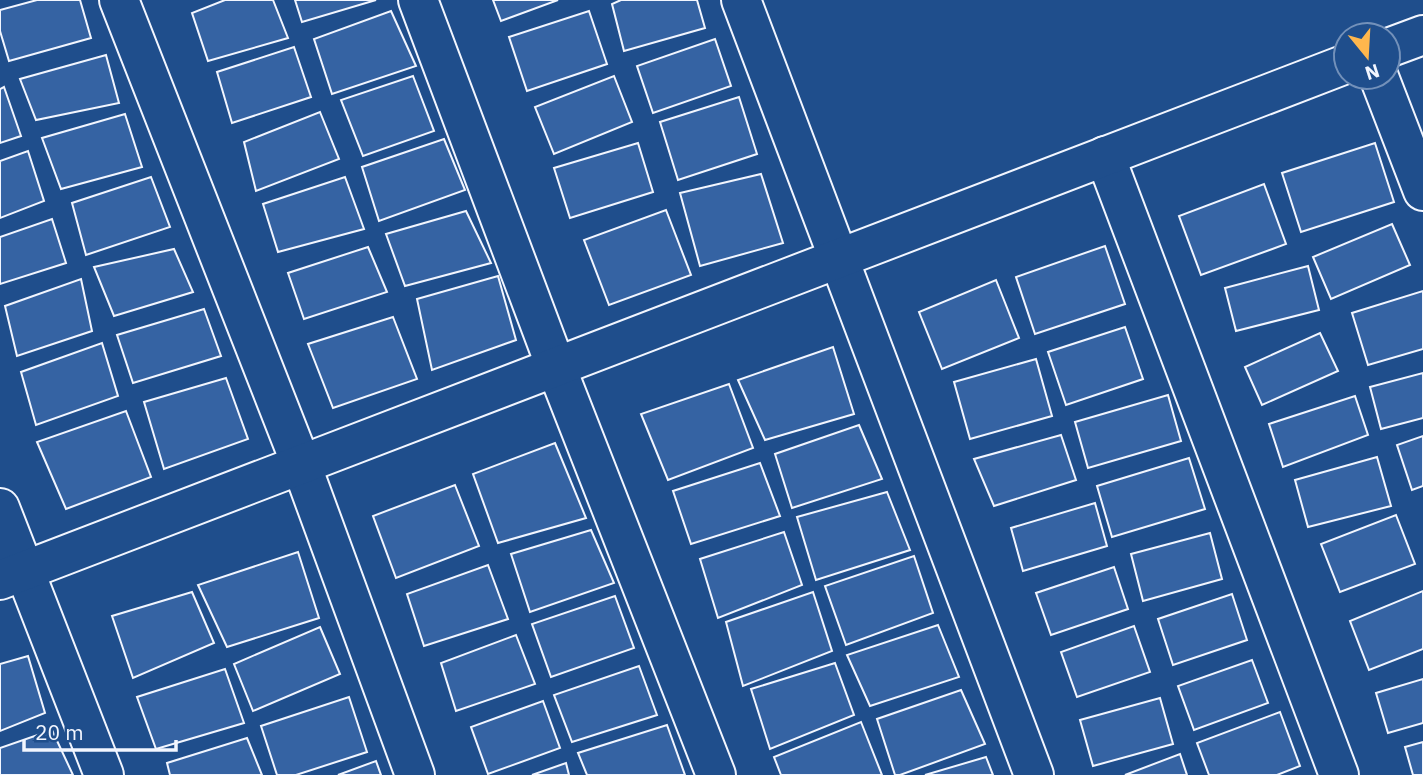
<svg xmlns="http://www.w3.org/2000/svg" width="1423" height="775" font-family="'IBM Plex Sans',sans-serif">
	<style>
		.building { fill: #3563a3; stroke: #f2f6ff; stroke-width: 2 }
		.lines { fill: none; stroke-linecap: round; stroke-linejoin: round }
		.minor-casing { stroke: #f2f6ff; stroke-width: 42 }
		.minor { stroke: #1f4e8c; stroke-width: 38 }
	</style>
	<rect width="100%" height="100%" fill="#1f4e8c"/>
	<g class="building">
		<polygon points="37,0 80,0 91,38 9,61 0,31 0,10"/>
		<polygon points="225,0 273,0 288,38 208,61 192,13"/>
		<polygon points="295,0 376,0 302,22"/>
		<polygon points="493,0 558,0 501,21"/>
		<polygon points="621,0 697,0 705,28 624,51 612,4"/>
		<polygon points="391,11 416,66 332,94 314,39"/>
		<polygon points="589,11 607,64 527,91 509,37"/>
		<polygon points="715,39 731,86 653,113 637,66"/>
		<polygon points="294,47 311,97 232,123 217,72"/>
		<polygon points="106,55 119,103 36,120 20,79"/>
		<polygon points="413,76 434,131 363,156 341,100"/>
		<polygon points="614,76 632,122 554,154 535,107"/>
		<polygon points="4,87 21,136 0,143 0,89"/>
		<polygon points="739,97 757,154 678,180 660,122"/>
		<polygon points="320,112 339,159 256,191 244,142"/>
		<polygon points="125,114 142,167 61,189 42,138"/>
		<polygon points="444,139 465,190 379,221 362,167"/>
		<polygon points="638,143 653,192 570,218 554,168"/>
		<polygon points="1375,143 1394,202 1301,232 1282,173"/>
		<polygon points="28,151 44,201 0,218 0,161"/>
		<polygon points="761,174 783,243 700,266 680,193"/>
		<polygon points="151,177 170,227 86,255 72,203"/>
		<polygon points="345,177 364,229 278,252 263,204"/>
		<polygon points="1264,184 1286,244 1201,275 1179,216"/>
		<polygon points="666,210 691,275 609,305 584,240"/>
		<polygon points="466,211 491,263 405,286 386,234"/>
		<polygon points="52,219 66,263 0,284 0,237"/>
		<polygon points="1392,224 1410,265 1331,299 1313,257"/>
		<polygon points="1105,246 1125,304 1035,334 1016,277"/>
		<polygon points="368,247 387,292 304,319 288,273"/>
		<polygon points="174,249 193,292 114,316 94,267"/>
		<polygon points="1308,266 1319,310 1236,331 1225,288"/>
		<polygon points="498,276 516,340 432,370 417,299"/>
		<polygon points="81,279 92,331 17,356 5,306"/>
		<polygon points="996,280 1019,338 942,369 919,312"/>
		<polygon points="1423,291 1423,349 1368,365 1352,313"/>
		<polygon points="204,309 221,356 133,383 117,335"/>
		<polygon points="393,317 417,379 333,408 308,344"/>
		<polygon points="1125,327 1143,379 1066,405 1048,352"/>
		<polygon points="1320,333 1338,371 1262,405 1245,367"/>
		<polygon points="102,343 118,396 36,425 21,372"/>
		<polygon points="833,347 854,414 765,440 738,380"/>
		<polygon points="1036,359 1052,416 970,439 954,382"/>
		<polygon points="1423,373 1423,418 1381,429 1370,387"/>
		<polygon points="226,378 248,439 164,469 144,402"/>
		<polygon points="729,384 753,448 668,480 641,414"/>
		<polygon points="1168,395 1181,441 1088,468 1075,422"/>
		<polygon points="1355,396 1368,435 1283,467 1269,424"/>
		<polygon points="126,411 151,477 66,509 37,442"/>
		<polygon points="859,425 882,479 792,508 775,454"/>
		<polygon points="1061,435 1076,480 994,506 974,459"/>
		<polygon points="1423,436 1423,486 1412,490 1397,445"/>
		<polygon points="555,443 586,518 498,543 473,474"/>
		<polygon points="1377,457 1391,506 1308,527 1295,480"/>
		<polygon points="1189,458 1205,509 1112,537 1097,486"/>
		<polygon points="760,463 780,516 691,544 673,491"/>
		<polygon points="455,485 479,546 396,578 373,516"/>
		<polygon points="887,492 910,550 816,580 797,517"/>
		<polygon points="1095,503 1107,546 1023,571 1011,528"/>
		<polygon points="1396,515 1415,564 1340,592 1321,544"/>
		<polygon points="591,530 614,583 530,612 511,554"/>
		<polygon points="784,532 802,585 718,618 700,559"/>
		<polygon points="1210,533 1222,579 1143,601 1131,554"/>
		<polygon points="298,552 319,618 227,647 198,585"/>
		<polygon points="914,556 933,613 846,645 825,586"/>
		<polygon points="488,565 508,619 424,646 407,594"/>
		<polygon points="1114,567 1128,609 1051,635 1036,593"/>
		<polygon points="1423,591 1423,649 1369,670 1350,621"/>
		<polygon points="192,592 214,643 133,678 112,616"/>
		<polygon points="813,592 832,651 743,686 726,622"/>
		<polygon points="1232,594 1247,640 1173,665 1158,619"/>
		<polygon points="615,596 634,648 551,677 532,624"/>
		<polygon points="938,625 959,677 870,706 847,655"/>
		<polygon points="1134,626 1150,672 1077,697 1061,652"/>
		<polygon points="320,627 340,674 253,711 234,664"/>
		<polygon points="516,635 535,684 456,711 441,663"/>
		<polygon points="28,656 45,713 0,731 0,664"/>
		<polygon points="1252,660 1268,703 1194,730 1178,686"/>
		<polygon points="835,663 854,715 770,749 751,689"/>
		<polygon points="639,666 657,715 572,742 554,695"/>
		<polygon points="225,669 244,723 156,749 137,697"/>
		<polygon points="1423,679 1423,723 1388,733 1376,693"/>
		<polygon points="961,690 985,744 900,775 895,775 877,719"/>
		<polygon points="349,697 367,752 296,775 277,775 261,726"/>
		<polygon points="1160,698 1173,744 1093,766 1080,720"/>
		<polygon points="543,701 560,748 488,774 471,727"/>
		<polygon points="1280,712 1300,766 1277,775 1209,775 1197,743"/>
		<polygon points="861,722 882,775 781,775 774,757"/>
		<polygon points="667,725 685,775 587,775 578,753"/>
		<polygon points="52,730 73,775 0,775 0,748"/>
		<polygon points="247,738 262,775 170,775 167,763"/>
		<polygon points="1423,742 1423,775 1413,775 1405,747"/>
		<polygon points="1180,754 1187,775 1125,775"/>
		<polygon points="986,757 993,775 925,775"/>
		<polygon points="376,761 381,775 338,775"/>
		<polygon points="566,763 569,775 532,775"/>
	</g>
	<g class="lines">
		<defs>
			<g id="minor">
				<polyline points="119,0 301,464 415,775"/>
				<polyline points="418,0 556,367 716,775"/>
				<polyline points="741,0 1034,775"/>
				<polyline points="1388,48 1423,35"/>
				<polyline points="1379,77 1423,191"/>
				<polyline points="1105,156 1339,775"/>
				<polyline points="0,508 104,775"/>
				<polyline points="0,580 1346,64"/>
			</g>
		</defs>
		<use href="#minor" class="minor-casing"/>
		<use href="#minor" class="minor"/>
	</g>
	<g transform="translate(1367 56) rotate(162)"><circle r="33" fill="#1f4e8c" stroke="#7391ba" stroke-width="2"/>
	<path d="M0-5L12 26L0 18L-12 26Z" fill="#ffb74d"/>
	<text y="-10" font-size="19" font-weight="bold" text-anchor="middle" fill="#f2f6ff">N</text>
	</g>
	<path d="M24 740v10h152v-10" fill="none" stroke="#f2f6ff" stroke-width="3.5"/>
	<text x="35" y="740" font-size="21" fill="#f2f6ff" stroke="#1f4e8c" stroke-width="5" paint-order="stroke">20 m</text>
</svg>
